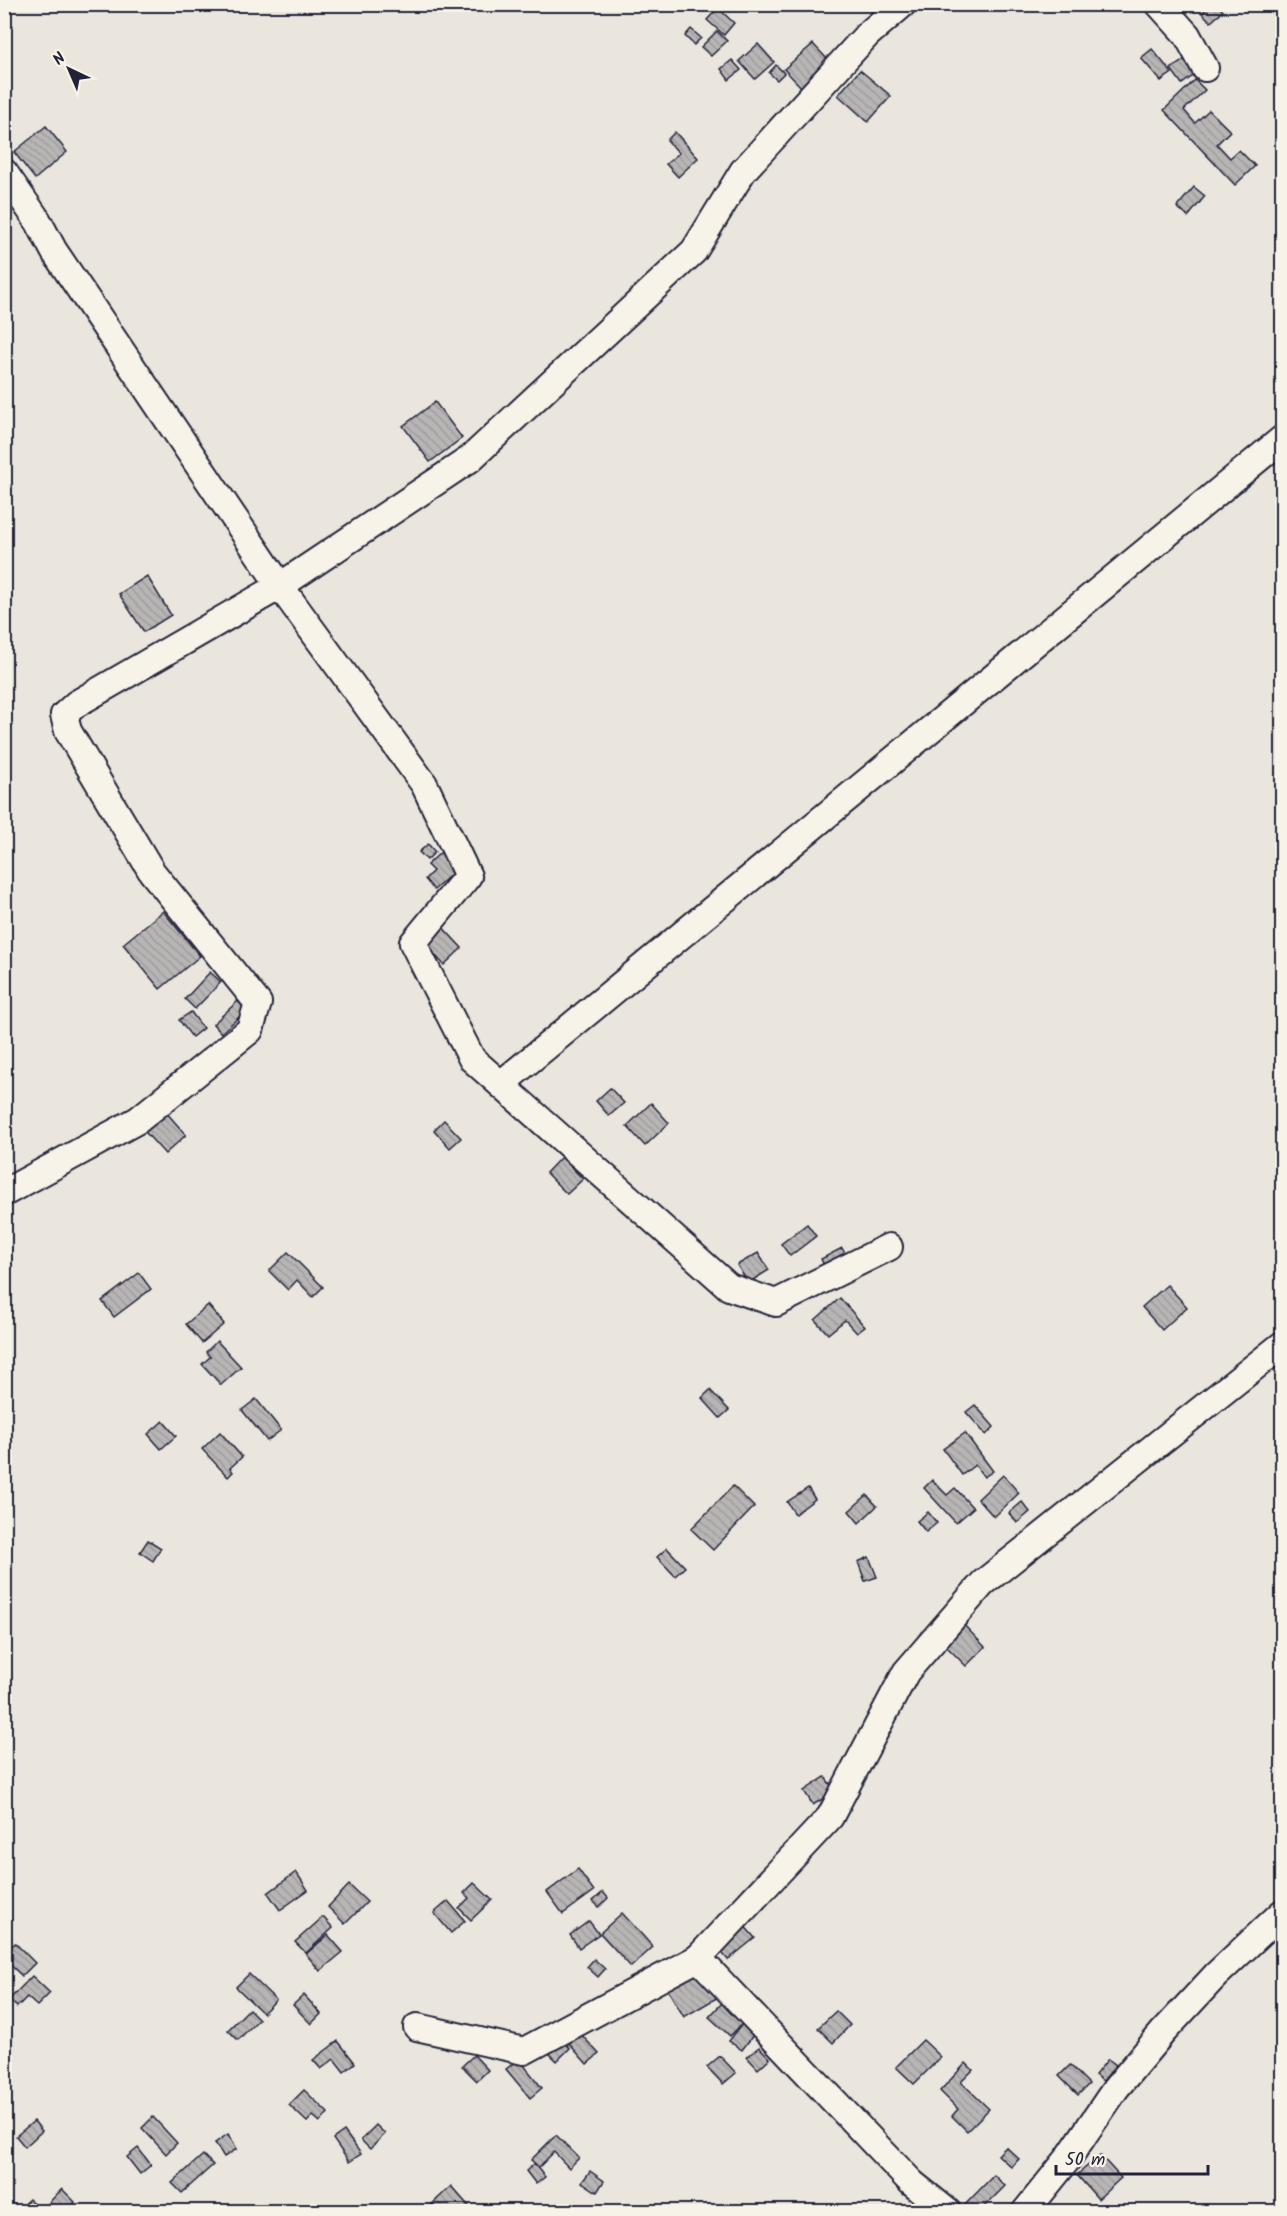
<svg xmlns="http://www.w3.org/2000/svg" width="1287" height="2216" font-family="Kalam,sans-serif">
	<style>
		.building { fill: url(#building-back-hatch); stroke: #22223b; stroke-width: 1.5 }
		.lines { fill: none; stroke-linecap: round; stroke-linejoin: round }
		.minor-casing { stroke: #22223b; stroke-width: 30 }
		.minor { stroke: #f7f3e8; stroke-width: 26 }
	</style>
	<defs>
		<pattern id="building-back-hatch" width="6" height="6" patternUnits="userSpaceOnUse" patternTransform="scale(1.5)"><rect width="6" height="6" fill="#b8b6b5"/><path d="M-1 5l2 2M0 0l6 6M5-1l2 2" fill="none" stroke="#9e9c9d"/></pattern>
	</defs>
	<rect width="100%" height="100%" fill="#eae6de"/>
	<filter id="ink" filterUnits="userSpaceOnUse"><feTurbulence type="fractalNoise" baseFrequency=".0167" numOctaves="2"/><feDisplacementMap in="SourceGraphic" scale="12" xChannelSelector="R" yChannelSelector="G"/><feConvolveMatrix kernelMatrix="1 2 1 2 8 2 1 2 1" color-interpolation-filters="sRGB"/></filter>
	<g filter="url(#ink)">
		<g class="building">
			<polygon points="1211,4 1217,4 1223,11 1211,22 1202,13"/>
			<polygon points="718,8 734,23 724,35 707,20"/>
			<polygon points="691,29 701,38 694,45 685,36"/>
			<polygon points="717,31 727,41 711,56 701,47"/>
			<polygon points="758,44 774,62 755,79 739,61"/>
			<polygon points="813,44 830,62 802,88 784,69"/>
			<polygon points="1152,49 1172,73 1161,81 1141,58"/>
			<polygon points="1187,58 1197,73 1182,84 1171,69"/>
			<polygon points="732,60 741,70 729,80 721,69"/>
			<polygon points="776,65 784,73 777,80 769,73"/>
			<polygon points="860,70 891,96 868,122 838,95"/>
			<polygon points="1195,80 1205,90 1184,110 1195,123 1209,110 1230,131 1217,144 1230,158 1239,150 1255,166 1235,185 1164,110"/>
			<polygon points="46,126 67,152 35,179 14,152"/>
			<polygon points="675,132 698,158 678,177 666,164 679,153 667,140"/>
			<polygon points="1194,187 1205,196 1188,217 1177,207"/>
			<polygon points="435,402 462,438 430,462 403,426"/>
			<polygon points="147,576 171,615 144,632 119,594"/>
			<polygon points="428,844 435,852 427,860 419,852"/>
			<polygon points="441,852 456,870 434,890 425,879 433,871 427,865"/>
			<polygon points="163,911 200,956 160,989 123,944"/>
			<polygon points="437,921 462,948 444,965 419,937"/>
			<polygon points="210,972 221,982 195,1009 185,999"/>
			<polygon points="238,1001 247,1010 221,1033 213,1024"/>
			<polygon points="191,1012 203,1028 192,1037 179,1020"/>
			<polygon points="610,1088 624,1103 609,1116 596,1101"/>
			<polygon points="651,1103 669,1123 645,1146 627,1126"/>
			<polygon points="159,1104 186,1135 165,1154 137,1123"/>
			<polygon points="444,1120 461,1138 450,1148 434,1130"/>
			<polygon points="561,1157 583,1179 567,1194 546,1173"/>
			<polygon points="807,1224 816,1236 790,1256 781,1244"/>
			<polygon points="842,1248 849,1261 828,1273 821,1259"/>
			<polygon points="288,1252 323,1287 313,1297 297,1280 288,1290 269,1271"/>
			<polygon points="758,1253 769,1270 748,1283 737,1265"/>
			<polygon points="139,1273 151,1289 114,1317 102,1301"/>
			<polygon points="1167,1285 1187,1307 1162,1330 1142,1307"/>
			<polygon points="840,1298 865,1327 857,1333 845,1320 828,1334 815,1320"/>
			<polygon points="208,1305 224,1324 202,1343 186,1324"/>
			<polygon points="217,1341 241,1367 221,1385 202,1364 210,1357 206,1352"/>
			<polygon points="710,1390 729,1410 720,1418 702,1398"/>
			<polygon points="256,1399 281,1430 267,1441 242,1410"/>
			<polygon points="975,1405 994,1427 986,1435 966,1412"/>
			<polygon points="163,1421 176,1436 161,1449 148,1434"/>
			<polygon points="220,1432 242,1457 230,1468 233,1472 228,1477 202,1449"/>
			<polygon points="965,1433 993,1471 984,1477 975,1465 962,1475 943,1449"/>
			<polygon points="1003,1475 1019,1493 994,1517 978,1499"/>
			<polygon points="932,1480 947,1495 955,1488 973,1508 956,1523 924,1488"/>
			<polygon points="733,1486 754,1507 713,1550 691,1529"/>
			<polygon points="808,1488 815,1499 795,1514 787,1502"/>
			<polygon points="867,1495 877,1506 859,1523 849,1511"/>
			<polygon points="1022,1502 1030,1512 1017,1523 1009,1513"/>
			<polygon points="928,1512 937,1523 926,1532 917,1521"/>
			<polygon points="148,1540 161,1548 153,1561 140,1552"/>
			<polygon points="667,1548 685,1567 675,1576 657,1557"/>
			<polygon points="869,1557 877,1577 865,1581 858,1562"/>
			<polygon points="959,1620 985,1647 966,1666 940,1640"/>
			<polygon points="825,1777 835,1791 813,1805 804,1791"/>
			<polygon points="578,1869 594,1891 563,1914 547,1892"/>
			<polygon points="296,1872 308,1890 280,1910 268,1893"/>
			<polygon points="474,1883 492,1900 471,1920 459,1908 469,1898 464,1893"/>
			<polygon points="349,1885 367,1902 345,1924 328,1907"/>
			<polygon points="603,1892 608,1898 599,1907 593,1901"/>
			<polygon points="448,1901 465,1921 451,1933 434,1913"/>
			<polygon points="622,1913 653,1947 631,1967 600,1933"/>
			<polygon points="323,1917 333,1928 306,1953 295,1942"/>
			<polygon points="589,1921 599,1934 579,1948 570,1935"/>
			<polygon points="741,1922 755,1938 728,1960 715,1944"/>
			<polygon points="328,1935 343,1952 320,1971 306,1954"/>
			<polygon points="15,1943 35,1963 22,1976 4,1959 4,1954"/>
			<polygon points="594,1959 605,1969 598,1977 587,1967"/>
			<polygon points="701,1965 720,1996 684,2017 666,1987"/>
			<polygon points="249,1974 276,2000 263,2013 236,1987"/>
			<polygon points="32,1976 50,1993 37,2006 27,1997 17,2007 9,2000"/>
			<polygon points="304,1995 321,2014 311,2024 293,2005"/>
			<polygon points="722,2003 743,2023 730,2036 709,2017"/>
			<polygon points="249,2009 259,2019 238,2040 228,2030"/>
			<polygon points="836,2011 850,2025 833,2043 818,2028"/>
			<polygon points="742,2024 754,2034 742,2050 729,2041"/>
			<polygon points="576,2029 599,2054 587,2064 565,2039"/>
			<polygon points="561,2039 570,2048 557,2061 548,2052"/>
			<polygon points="923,2040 941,2057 914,2084 896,2067"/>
			<polygon points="338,2041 355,2063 344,2072 334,2059 321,2069 313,2060"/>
			<polygon points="759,2047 770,2058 758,2069 747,2057"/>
			<polygon points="474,2055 488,2070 477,2081 462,2066"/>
			<polygon points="720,2056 736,2073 723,2084 707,2067"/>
			<polygon points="519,2059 542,2088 530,2098 506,2069"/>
			<polygon points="1108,2059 1116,2065 1103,2081 1095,2075"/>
			<polygon points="966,2063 973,2070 961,2082 989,2109 967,2131 952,2116 958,2109 940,2091"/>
			<polygon points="1070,2065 1089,2084 1078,2095 1059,2076"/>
			<polygon points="304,2090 328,2113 320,2122 313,2116 307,2122 289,2105"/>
			<polygon points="153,2117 177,2143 166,2154 142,2128"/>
			<polygon points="34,2121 42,2131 25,2147 16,2136"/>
			<polygon points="376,2125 385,2134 370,2149 361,2140"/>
			<polygon points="344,2131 361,2154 349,2162 333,2139"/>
			<polygon points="228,2134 237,2149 224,2157 215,2143"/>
			<polygon points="556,2135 579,2158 569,2168 554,2152 539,2167 531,2160"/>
			<polygon points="1006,2147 1019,2159 1011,2167 998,2155"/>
			<polygon points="138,2148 151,2165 140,2174 127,2157"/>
			<polygon points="203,2155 213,2165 182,2193 172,2183"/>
			<polygon points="1100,2155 1121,2178 1098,2199 1077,2175"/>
			<polygon points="534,2164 545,2177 536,2184 526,2171"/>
			<polygon points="590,2171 604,2181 597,2192 582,2182"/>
			<polygon points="994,2175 1005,2186 979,2212 958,2212"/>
			<polygon points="451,2186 474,2212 427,2212 426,2210"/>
			<polygon points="62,2189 75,2202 66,2212 43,2212 42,2210"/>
			<polygon points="29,2199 40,2212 15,2212"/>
		</g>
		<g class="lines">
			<defs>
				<g id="minor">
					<polyline points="1159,4 1187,35 1205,68"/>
					<polyline points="4,172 38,221 54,251 280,586 424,784 468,876 413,943 472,1059 729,1287 776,1303 889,1247"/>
					<polyline points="501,1084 1282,439"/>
					<polyline points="4,1193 138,1120 250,1030 258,1003 152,872 68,731 64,715 76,704 280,586 470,459 694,251 743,171 867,35 903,4"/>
					<polyline points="417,2027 524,2051 698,1958"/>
					<polyline points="948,2212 912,2183 698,1958 830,1817 906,1672 983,1583 1282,1345"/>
					<polyline points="1025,2212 1067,2160 1116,2088 1163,2032 1216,1975 1282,1913"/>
				</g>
			</defs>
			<use href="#minor" class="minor-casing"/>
			<use href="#minor" class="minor"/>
		</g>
	</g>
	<rect width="1287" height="2216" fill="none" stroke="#f7f3e8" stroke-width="24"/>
	<rect x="12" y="12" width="1263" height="2192" fill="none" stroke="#22223b" stroke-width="2" filter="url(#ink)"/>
	<g transform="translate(69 69) rotate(316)" stroke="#f7f3e8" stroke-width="4.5" paint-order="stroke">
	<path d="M0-4.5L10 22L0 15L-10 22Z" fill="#22223b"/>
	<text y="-9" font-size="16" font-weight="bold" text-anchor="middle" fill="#22223b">N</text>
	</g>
	<path d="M1056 2165v9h152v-9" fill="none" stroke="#22223b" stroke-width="3"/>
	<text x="1065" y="2165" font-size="18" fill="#22223b" stroke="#f7f3e8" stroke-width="4.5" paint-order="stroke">50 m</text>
</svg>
